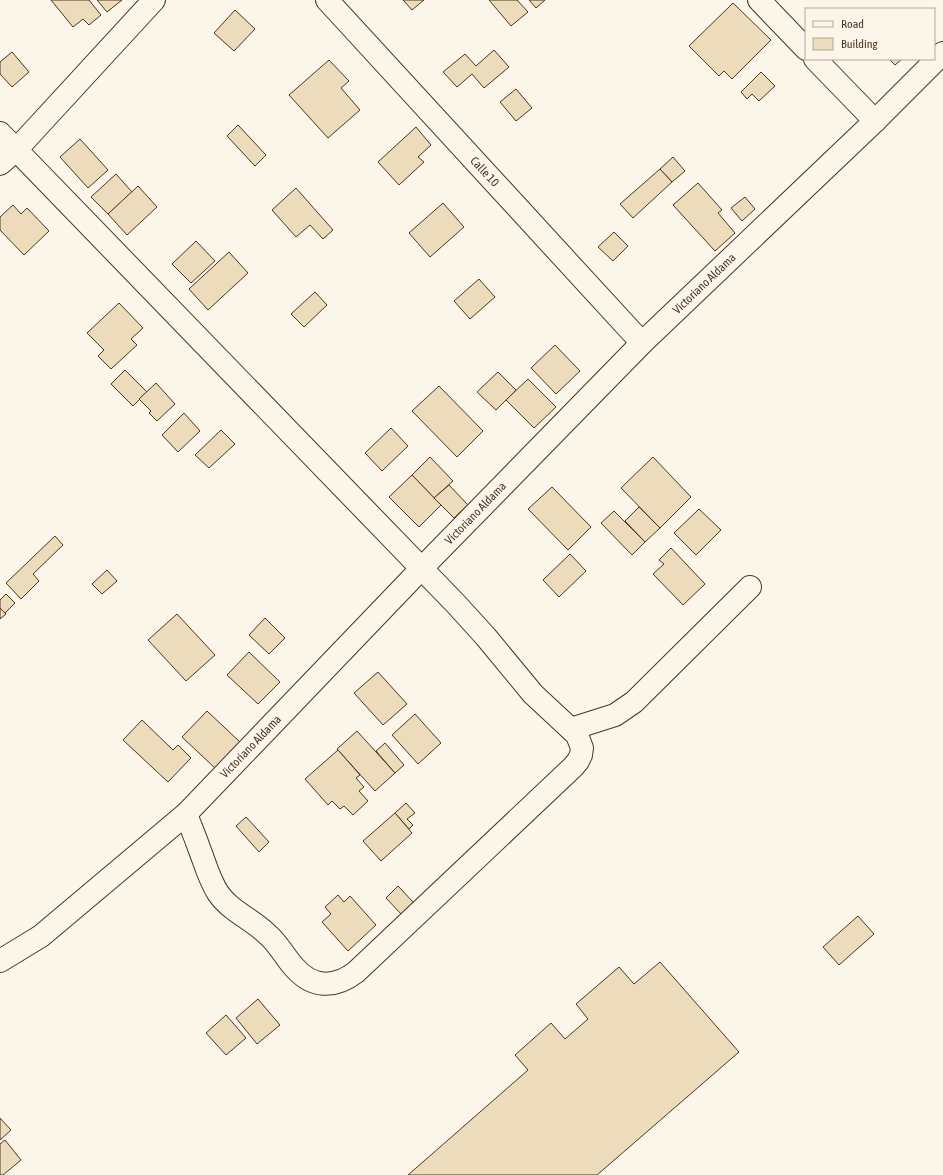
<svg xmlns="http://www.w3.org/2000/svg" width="943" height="1175" font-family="'Asap Condensed',sans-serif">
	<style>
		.building { fill: #ecdcbc; stroke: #4a3520 }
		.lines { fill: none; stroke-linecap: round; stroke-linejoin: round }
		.minor-casing { stroke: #4a3520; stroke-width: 24 }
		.minor { stroke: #fbf6e9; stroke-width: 22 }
		.labels { text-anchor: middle; stroke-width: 3; stroke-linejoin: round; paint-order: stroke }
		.street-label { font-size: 12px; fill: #4a3520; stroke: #fbf6e9 }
	</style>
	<rect width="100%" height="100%" fill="#fbf6e9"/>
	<g class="building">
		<polygon points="51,0 89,0 101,15 89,25 83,19 73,27"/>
		<polygon points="97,0 122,0 107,12"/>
		<polygon points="403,0 424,0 412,10"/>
		<polygon points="489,0 517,0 528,12 511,26"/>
		<polygon points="529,0 545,0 536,8"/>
		<polygon points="733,3 771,40 732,79 724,71 719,76 689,46"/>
		<polygon points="235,10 255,29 234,51 214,33"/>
		<polygon points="494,50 509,67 484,88 472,74 457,87 443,72 465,54 476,66"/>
		<polygon points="12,52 29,72 12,87 0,74 0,62"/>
		<polygon points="889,59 902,59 895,65"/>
		<polygon points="329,60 349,81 341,88 360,110 328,138 289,95"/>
		<polygon points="761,72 775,86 759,101 752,94 747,99 741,92"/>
		<polygon points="516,89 532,108 516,121 500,102"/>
		<polygon points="238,125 266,155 255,166 227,136"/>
		<polygon points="416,127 431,145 418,157 424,162 399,185 378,162"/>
		<polygon points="80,139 108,170 88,188 60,157"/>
		<polygon points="673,157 685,171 672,182 660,169"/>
		<polygon points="660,169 672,182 633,218 620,204"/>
		<polygon points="116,174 132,192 108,214 91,197"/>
		<polygon points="698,183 722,210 718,213 735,233 715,251 673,205"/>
		<polygon points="138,186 157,207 127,235 108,214"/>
		<polygon points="296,188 333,230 323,239 310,225 296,237 272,210"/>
		<polygon points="745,197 755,209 742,221 731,208"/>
		<polygon points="443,203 464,227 430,257 409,233"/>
		<polygon points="13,205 21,214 27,208 49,231 24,255 0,230 0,217"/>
		<polygon points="614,232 628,246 613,261 598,247"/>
		<polygon points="196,241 215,261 191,283 172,264"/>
		<polygon points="229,252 248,273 208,310 189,289"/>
		<polygon points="479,279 495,297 470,319 454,301"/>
		<polygon points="315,292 327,305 304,327 291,314"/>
		<polygon points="119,303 143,328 131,339 137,345 111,369 98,356 104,350 87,333"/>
		<polygon points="555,345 580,371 556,394 531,368"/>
		<polygon points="125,370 147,392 133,406 111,384"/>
		<polygon points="498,372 516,390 496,410 477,392"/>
		<polygon points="528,379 556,407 534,428 506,400"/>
		<polygon points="156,383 175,404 157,421 149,413 151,411 139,399"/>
		<polygon points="439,386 483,431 457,457 412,411"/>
		<polygon points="184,413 200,431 178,452 162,435"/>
		<polygon points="391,428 408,446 382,471 365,453"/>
		<polygon points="221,430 235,444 209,468 195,455"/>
		<polygon points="430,457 453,481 434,498 412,475"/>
		<polygon points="653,457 691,497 660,528 621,488"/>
		<polygon points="412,475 441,505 419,527 389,497"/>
		<polygon points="449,485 468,505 454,518 434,498"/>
		<polygon points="552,487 591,527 568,550 528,509"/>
		<polygon points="639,507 660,528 645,542 625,521"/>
		<polygon points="699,509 721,530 696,555 674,533"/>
		<polygon points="614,511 645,542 632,555 601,523"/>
		<polygon points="55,536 63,545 33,574 39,581 21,599 6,583"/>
		<polygon points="671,548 705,584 683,605 653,574 664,564 659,560"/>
		<polygon points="570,554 586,571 559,597 543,580"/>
		<polygon points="107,570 117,581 102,594 92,584"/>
		<polygon points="6,594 15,603 5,613 0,608 0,600"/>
		<polygon points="0,608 6,614 0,619"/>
		<polygon points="177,614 215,655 186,681 148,640"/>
		<polygon points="265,618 285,638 269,654 249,635"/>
		<polygon points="249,652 280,682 258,704 227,675"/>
		<polygon points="378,672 407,704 383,725 354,693"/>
		<polygon points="207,711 241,743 216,769 182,737"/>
		<polygon points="415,714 441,743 418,764 392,735"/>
		<polygon points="142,720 173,750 178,745 191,758 168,782 123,740"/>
		<polygon points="357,731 395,773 375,791 337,749"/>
		<polygon points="385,743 404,765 395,773 376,751"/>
		<polygon points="338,750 360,775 356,778 364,787 359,791 368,801 353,815 344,806 340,809 332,801 328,805 305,779"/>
		<polygon points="406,803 415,813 407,819 413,825 409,829 395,813"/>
		<polygon points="395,813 412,833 381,861 363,841"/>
		<polygon points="246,817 269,842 259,852 236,826"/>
		<polygon points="398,886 414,903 402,915 386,898"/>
		<polygon points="338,895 344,902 350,896 376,925 348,951 322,922 331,914 325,907"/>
		<polygon points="858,916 874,934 839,965 823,947"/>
		<polygon points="660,962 739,1052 597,1175 408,1175 528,1070 515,1055 551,1023 565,1039 588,1019 576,1004 619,967 634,984"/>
		<polygon points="258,999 280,1025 257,1044 236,1018"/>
		<polygon points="226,1015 246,1038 226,1055 206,1033"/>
		<polygon points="0,1118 11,1130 0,1140"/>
		<polygon points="5,1140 21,1160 3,1175 0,1175 0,1144"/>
	</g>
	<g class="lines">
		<defs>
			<g id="minor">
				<path id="s1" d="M327 0 642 343"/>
				<polyline points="759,0 806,49"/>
				<polyline points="815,59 875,121"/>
				<path d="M0 133 456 604 486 637 533 694 577 735 582 748 581 755 578 761 573 767 356 972C334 989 312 988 294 967 284 956 278 943 267 934 252 919 230 911 218 893 209 879 205 863 199 848 195 836 190 825 186 814"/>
				<polyline points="0,164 16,150 154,0"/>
				<polyline points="571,729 615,715 634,702 750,587"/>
				<path id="s2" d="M0 961 41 936 186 814 421 569 642 343 875 121 943 53"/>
			</g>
		</defs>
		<use href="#minor" class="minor-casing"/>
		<use href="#minor" class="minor"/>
	</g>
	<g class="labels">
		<g class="street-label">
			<text dy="4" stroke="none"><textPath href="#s1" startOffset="233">Calle 10</textPath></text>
			<text dy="4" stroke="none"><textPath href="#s2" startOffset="979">Victoriano Aldama</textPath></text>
			<text dy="4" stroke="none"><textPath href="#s2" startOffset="655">Victoriano Aldama</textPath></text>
			<text dy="4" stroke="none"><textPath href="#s2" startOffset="331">Victoriano Aldama</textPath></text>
		</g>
	</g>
	<rect x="805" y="8" width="130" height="52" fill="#fbf6e9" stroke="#b4a999"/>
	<rect x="813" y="21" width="20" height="6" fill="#fbf6e9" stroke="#b4a999"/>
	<text x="841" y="28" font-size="12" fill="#4a3520">Road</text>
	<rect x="813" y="38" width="20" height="12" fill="#ecdcbc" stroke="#b4a999"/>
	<text x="841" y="48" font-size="12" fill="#4a3520">Building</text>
</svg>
